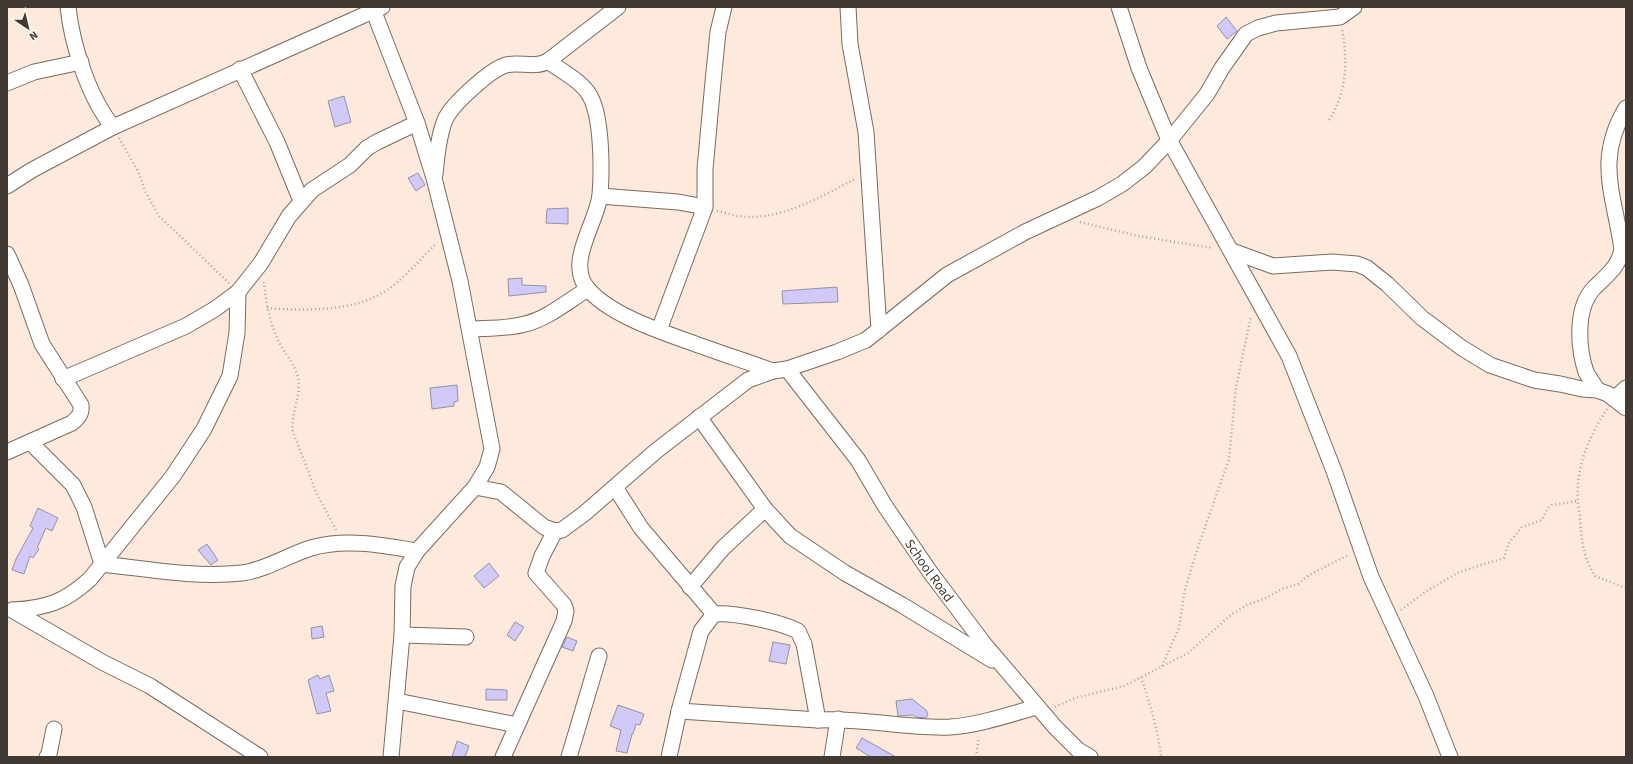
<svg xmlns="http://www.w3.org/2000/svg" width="1633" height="764" font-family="'Source Sans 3',sans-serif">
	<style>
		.building { fill: #d1c9f8; stroke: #9491a4 }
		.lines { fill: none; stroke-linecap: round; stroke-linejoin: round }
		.minor-casing { stroke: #7b6b5e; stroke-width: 17 }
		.path { stroke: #b1a298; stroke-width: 2.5; stroke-dasharray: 1 3; stroke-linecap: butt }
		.minor { stroke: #fff; stroke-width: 15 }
		.labels { text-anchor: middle; stroke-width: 4; stroke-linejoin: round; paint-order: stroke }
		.street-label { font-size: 14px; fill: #413934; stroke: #fefbf8 }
	</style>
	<rect width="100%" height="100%" fill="#fdeadc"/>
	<g class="building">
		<polygon points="1226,17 1237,31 1227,39 1217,26"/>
		<polygon points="344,96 351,122 335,127 328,101"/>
		<polygon points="418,173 425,185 416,191 408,178"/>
		<polygon points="568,208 568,224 546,223 547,209"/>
		<polygon points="522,278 522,285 546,286 546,292 509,296 508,279"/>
		<polygon points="837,287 838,302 783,304 782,291"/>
		<polygon points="457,385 458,401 454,402 454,406 432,409 430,388"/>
		<polygon points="38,508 58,518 52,531 46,528 37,548 39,549 33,558 30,556 24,574 12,570 16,559 33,528 30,526"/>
		<polygon points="207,544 218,560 211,565 198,550"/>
		<polygon points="489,563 499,576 484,588 474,576"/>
		<polygon points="515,622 524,627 515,641 507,635"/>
		<polygon points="322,626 324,637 312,639 311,628"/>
		<polygon points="567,637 577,641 573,651 562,647"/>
		<polygon points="773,642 790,645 786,664 769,661"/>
		<polygon points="318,675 320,679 329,675 334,691 326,693 331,711 317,714 308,680"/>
		<polygon points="486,689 507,690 507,700 486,700"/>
		<polygon points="912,699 926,710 928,714 926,718 916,717 913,715 898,716 896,701"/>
		<polygon points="618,705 644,714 640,725 636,724 633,734 632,734 627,753 616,751 621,730 610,726"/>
		<polygon points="862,738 896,757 871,757 856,748"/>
		<polygon points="457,741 469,746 465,757 452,757"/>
	</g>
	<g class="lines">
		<defs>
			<g id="minor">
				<path d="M68 7C72 45 89 98 113 127"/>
				<polyline points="372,7 417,123 434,178 460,281 492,449 487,467 475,487 417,551 407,567 403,586 402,635 391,757"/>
				<polyline points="848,7 850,44 866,132 879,330"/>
				<polyline points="1119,7 1139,68 1168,138 1289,356 1334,471 1371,577 1426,696 1450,757"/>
				<path d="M548 61C561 71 582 81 590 96 602 117 602 170 600 195 597 223 565 263 588 289 609 314 659 331 690 342 717 352 745 361 773 371"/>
				<polyline points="240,69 277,142 301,201"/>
				<polyline points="7,83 34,72 81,62"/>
				<path d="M435 174C437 157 438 137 445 120 451 105 491 69 506 65 520 61 534 69 548 61L618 7"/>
				<polyline points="7,186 32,170 113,127 382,7"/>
				<polyline points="600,196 678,202 705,207"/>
				<polyline points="1232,251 1273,266 1332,262 1357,264 1367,268 1387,284 1422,318 1462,348 1490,365 1534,380 1560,384 1582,389 1597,390 1608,394 1626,408"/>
				<path d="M7 254 21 285 42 344 81 405C82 414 78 418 72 423L7 452"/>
				<path d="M470 329C488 328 507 329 525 324 547 319 568 301 588 289"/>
				<polyline points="659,330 705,207 705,169 713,82 718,32 724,7"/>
				<path id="s1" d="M787 369 858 460 885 506 930 572 985 645 1055 727 1078 750 1090 757"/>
				<polyline points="63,379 186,326 215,309 238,292 261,263 289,216 312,190 350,165 367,148 377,142 417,123"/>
				<path d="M1597 390C1594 384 1589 378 1586 372 1578 348 1575 308 1594 288 1606 276 1619 267 1622 249 1614 194 1595 160 1626 108"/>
				<polyline points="1614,399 1626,388"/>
				<polyline points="699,417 765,509 790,536 845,573 902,605 992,660"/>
				<path d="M30 442 73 485 84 507 102 564C148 569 195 578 242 573 266 570 288 555 311 548 345 538 382 545 417 551"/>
				<polyline points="475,487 501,492 544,527 555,531 562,530 585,513 656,451 748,380 773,371 787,369 837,352 866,340 947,275 1025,232 1098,198 1122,184 1144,167 1169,141 1207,94 1222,68 1246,34 1258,28 1276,23 1340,17 1354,7"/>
				<polyline points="615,487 641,528 714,614"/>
				<polyline points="690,587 723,548 765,509"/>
				<polyline points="12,610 102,662 150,686 260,757"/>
				<path d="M13 610C47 608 65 602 90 579L173 476 204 429 230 376 237 333 238 292"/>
				<polyline points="402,635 466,637"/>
				<polyline points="397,701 517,725"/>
				<path d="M679 711 818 720C862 717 906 729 950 727 979 725 1008 715 1036 707"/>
				<polyline points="47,757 49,754 54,729"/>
				<polyline points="503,757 564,621 566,611 564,605 536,573 542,556 555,531"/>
				<polyline points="569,757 599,656"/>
				<path d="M669 757 679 711 701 631 714 614C734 612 780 622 798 631L804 644 818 720"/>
				<polyline points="832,757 838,719"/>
			</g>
		</defs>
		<use href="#minor" class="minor-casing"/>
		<g class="path">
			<path d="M1329 120C1347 92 1348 62 1342 29"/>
			<polyline points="119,138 138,171 146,193 159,216 229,283"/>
			<path d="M717 211C724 212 731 215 738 216 779 222 820 197 855 179"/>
			<polyline points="1080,222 1138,236 1213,248"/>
			<path d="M264 282C266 303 270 325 280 344 286 355 295 365 298 377 302 396 290 413 293 432L316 492 336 530"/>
			<path d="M267 308C303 311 355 312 387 290 405 278 420 259 436 244"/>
			<path d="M1607 409C1589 436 1575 469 1578 502 1578 508 1580 514 1580 520 1582 541 1583 558 1595 576L1626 588"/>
			<polyline points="1401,610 1425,592 1459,572 1504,558 1509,543 1522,527 1542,520 1548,508 1552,505 1578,501"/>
			<polyline points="1162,666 1179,628 1185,589 1198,547 1229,459 1236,387 1251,316"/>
			<path d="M1141 677C1150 704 1158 729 1161 757"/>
			<polyline points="1055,707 1075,698 1124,686 1188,653 1232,614 1247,605 1266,598 1282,589 1298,584 1309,575 1348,555"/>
			<polyline points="976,757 979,737"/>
		</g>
		<use href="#minor" class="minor"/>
	</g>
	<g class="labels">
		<g class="street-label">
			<text dy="5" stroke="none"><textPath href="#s1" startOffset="247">School Road</textPath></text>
		</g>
	</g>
	<rect width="1633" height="764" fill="none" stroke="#413934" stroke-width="16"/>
	<g transform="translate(28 28) rotate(145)" stroke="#fefbf8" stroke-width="3" paint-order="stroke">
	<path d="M0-3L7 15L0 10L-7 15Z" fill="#413934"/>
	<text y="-6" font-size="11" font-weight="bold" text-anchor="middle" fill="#413934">N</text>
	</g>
</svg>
